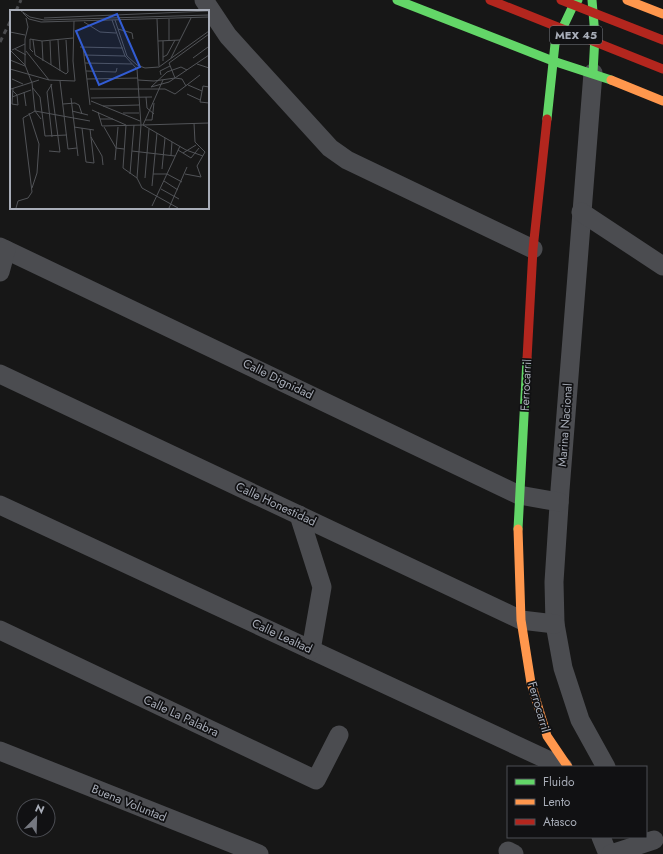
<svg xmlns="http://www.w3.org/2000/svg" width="663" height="854" font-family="Jost,sans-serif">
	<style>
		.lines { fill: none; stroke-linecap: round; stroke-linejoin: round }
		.street { stroke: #4b4c50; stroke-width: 19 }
		.fast { stroke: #63d668; stroke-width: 9 }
		.slow { stroke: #ff974d; stroke-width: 9 }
		.jam { stroke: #b3261e; stroke-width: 9 }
		.rail { stroke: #4b4c4f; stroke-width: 3; stroke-dasharray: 5 4; stroke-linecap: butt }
		.jam-bridge { stroke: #b3261e; stroke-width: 9 }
		.labels { text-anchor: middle; stroke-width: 3.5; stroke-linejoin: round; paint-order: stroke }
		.shield { fill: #111113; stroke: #7b7e86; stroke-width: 1 }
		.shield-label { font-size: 11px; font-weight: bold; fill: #a8adb8 }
		.street-label { font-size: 12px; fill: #a8adb8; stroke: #111113 }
		.inset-road { fill: none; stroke: #515357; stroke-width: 1 }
		.view { fill: #325cd3; fill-opacity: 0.15; stroke: #325cd3; stroke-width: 2 }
		.inset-edge { fill: none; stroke: #a8adb8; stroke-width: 2 }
	</style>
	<rect width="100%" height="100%" fill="#171717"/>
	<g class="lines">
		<g class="street">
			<polyline points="204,0 228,36 330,148 347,160 533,249"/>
			<polyline points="593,73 560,490 554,582 555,624 563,668 580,720 606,767"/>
			<polyline points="581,212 663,266"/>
			<polyline points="0,247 519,495 559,502"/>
			<polyline points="0,272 6,250"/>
			<polyline points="0,374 521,620 555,624"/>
			<polyline points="0,505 563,767"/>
			<polyline points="299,515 322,587 311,650"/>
			<polyline points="0,630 316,780 339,735"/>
			<polyline points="0,751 259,854"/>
			<polyline points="601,837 608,854"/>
			<polyline points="508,851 514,854"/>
			<polyline points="611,854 654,840"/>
		</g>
		<g class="fast">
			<polyline points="397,0 553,61 611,80"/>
			<polyline points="592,0 595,36 593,73"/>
			<polyline points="547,119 555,44 572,8 578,0"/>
			<polyline points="518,529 527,359"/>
		</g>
		<g class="slow">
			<polyline points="627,0 663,14"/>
			<polyline points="611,80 663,101"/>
			<polyline points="518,529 521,620 531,683 547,736 568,767"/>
		</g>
		<polyline class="jam" points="527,359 533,249 547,119"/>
		<g class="rail">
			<polyline points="16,11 21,0"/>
			<polyline points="0,42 11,20"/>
		</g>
		<g class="jam-bridge">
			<polyline points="490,0 663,69"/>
			<polyline points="561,0 663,40"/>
		</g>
	</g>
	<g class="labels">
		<rect class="shield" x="550" y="26" width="52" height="18" rx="3"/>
		<g class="shield-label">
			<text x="576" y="39">MEX 45</text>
		</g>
		<g class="street-label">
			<text transform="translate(278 379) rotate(26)" y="4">Calle Dignidad</text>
			<text transform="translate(526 385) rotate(-87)" y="4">Ferrocarril</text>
			<text transform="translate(565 425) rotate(-86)" y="4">Marina Nacional</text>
			<text transform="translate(276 504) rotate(25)" y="4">Calle Honestidad</text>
			<text transform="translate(282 636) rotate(25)" y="4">Calle Lealtad</text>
			<text transform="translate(539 707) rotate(74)" y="4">Ferrocarril</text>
			<text transform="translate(181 716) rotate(25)" y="4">Calle La Palabra</text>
			<text transform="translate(129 803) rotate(22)" y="4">Buena Voluntad</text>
		</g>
	</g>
	<g transform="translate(10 10)">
		<rect width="199" height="199" fill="#171717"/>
		<path class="inset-road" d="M11 1 20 7 34 10 199 5M13 3 19 9 31 12 199 7M34 8 199 1M147 9 149 56M159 9V30M102 10 115 46 127 59M105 10 117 46 127 55 135 58 149 57 199 21M74 12 90 22 106 23M108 19 122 23 123 29M0 22 15 25M23 30 25 45 56 64 58 62 56 30M48 30 50 61M32 31 33 51M40 31 41 55M148 31 170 30M153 31V51M70 37 113 38M73 37 80 95M5 39 16 45M0 40 15 55 22 73 25 101 31 109M2 40 15 34M16 41 39 70 65 71 63 51 64 11M23 42 20 39V29L32 31 63 28M74 45 115 46M153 47 157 45 165 30M161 48 181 8M183 48 198 37M0 50 15 56M75 53 122 54M159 53 199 24M159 53 165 68M187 54 199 58M15 55V29L18 17 16 8M0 59 39 70M127 59 131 115 127 168 132 178 168 198M76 61 106 62 107 58M151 65 150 61 160 56M2 69 13 74M77 69 128 68M128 70 144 71 165 68 172 69 176 76M153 70 133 115 199 113M50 71 58 139 67 138M178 75 192 81M22 77 30 87 35 126 57 125M141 77 159 72 199 45M141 77 157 62 171 57 177 60M199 77 193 76 190 92 199 93M3 78 2 94 8 95 7 85 3 81M1 79 29 70M80 79H155L165 84 190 65M14 82 16 96M177 84 190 90M2 87 21 80M136 87 137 98 144 104M61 88 68 146M81 88 142 87M81 91 130 111M53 94 65 93 69 95 72 104M93 96 129 95M82 100 116 115 113 158 127 168M62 101 78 105M88 102 92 116 133 115 176 140 193 146M19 103 29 134 27 163 22 178M113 103H129M90 109H103M135 110H142L144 93M64 117 84 120M94 117 106 138 114 139M72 118 76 152 84 153 80 119M42 127 37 82 42 74M81 127 92 146 93 155M168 140 181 148 189 138M39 141 50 142 41 74M122 141 165 146M173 143 186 135M161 145 162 132M105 150 108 117M152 159 155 128M120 164 124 115M143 164H157M157 164 172 172M175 164 191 167 187 156 195 142 185 132 184 113M135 168 139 119M154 171 168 180M142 176 147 123M151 179 169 189M142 196 170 136M6 198 8 191 18 188 22 182 13 108 25 101 80 111M159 198 177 157"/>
		<path class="view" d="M107 4 130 57 89 75 66 21Z"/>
		<rect width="199" height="199" class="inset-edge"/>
	</g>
	<rect x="507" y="766" width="140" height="72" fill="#111113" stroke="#4d4f55"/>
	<rect x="515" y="779" width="20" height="6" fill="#63d668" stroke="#4d4f55"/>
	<text x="543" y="786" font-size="12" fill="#a8adb8">Fluido</text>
	<rect x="515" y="799" width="20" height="6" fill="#ff974d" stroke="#4d4f55"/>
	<text x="543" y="806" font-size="12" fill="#a8adb8">Lento</text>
	<rect x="515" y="819" width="20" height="6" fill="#b3261e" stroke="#4d4f55"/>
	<text x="543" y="826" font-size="12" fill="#a8adb8">Atasco</text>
	<g transform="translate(36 818) rotate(23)"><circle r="19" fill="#111113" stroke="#4d4f55"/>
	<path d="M0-3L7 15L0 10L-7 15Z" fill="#757880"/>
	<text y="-6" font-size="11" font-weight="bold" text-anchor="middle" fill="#a8adb8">N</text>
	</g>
</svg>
